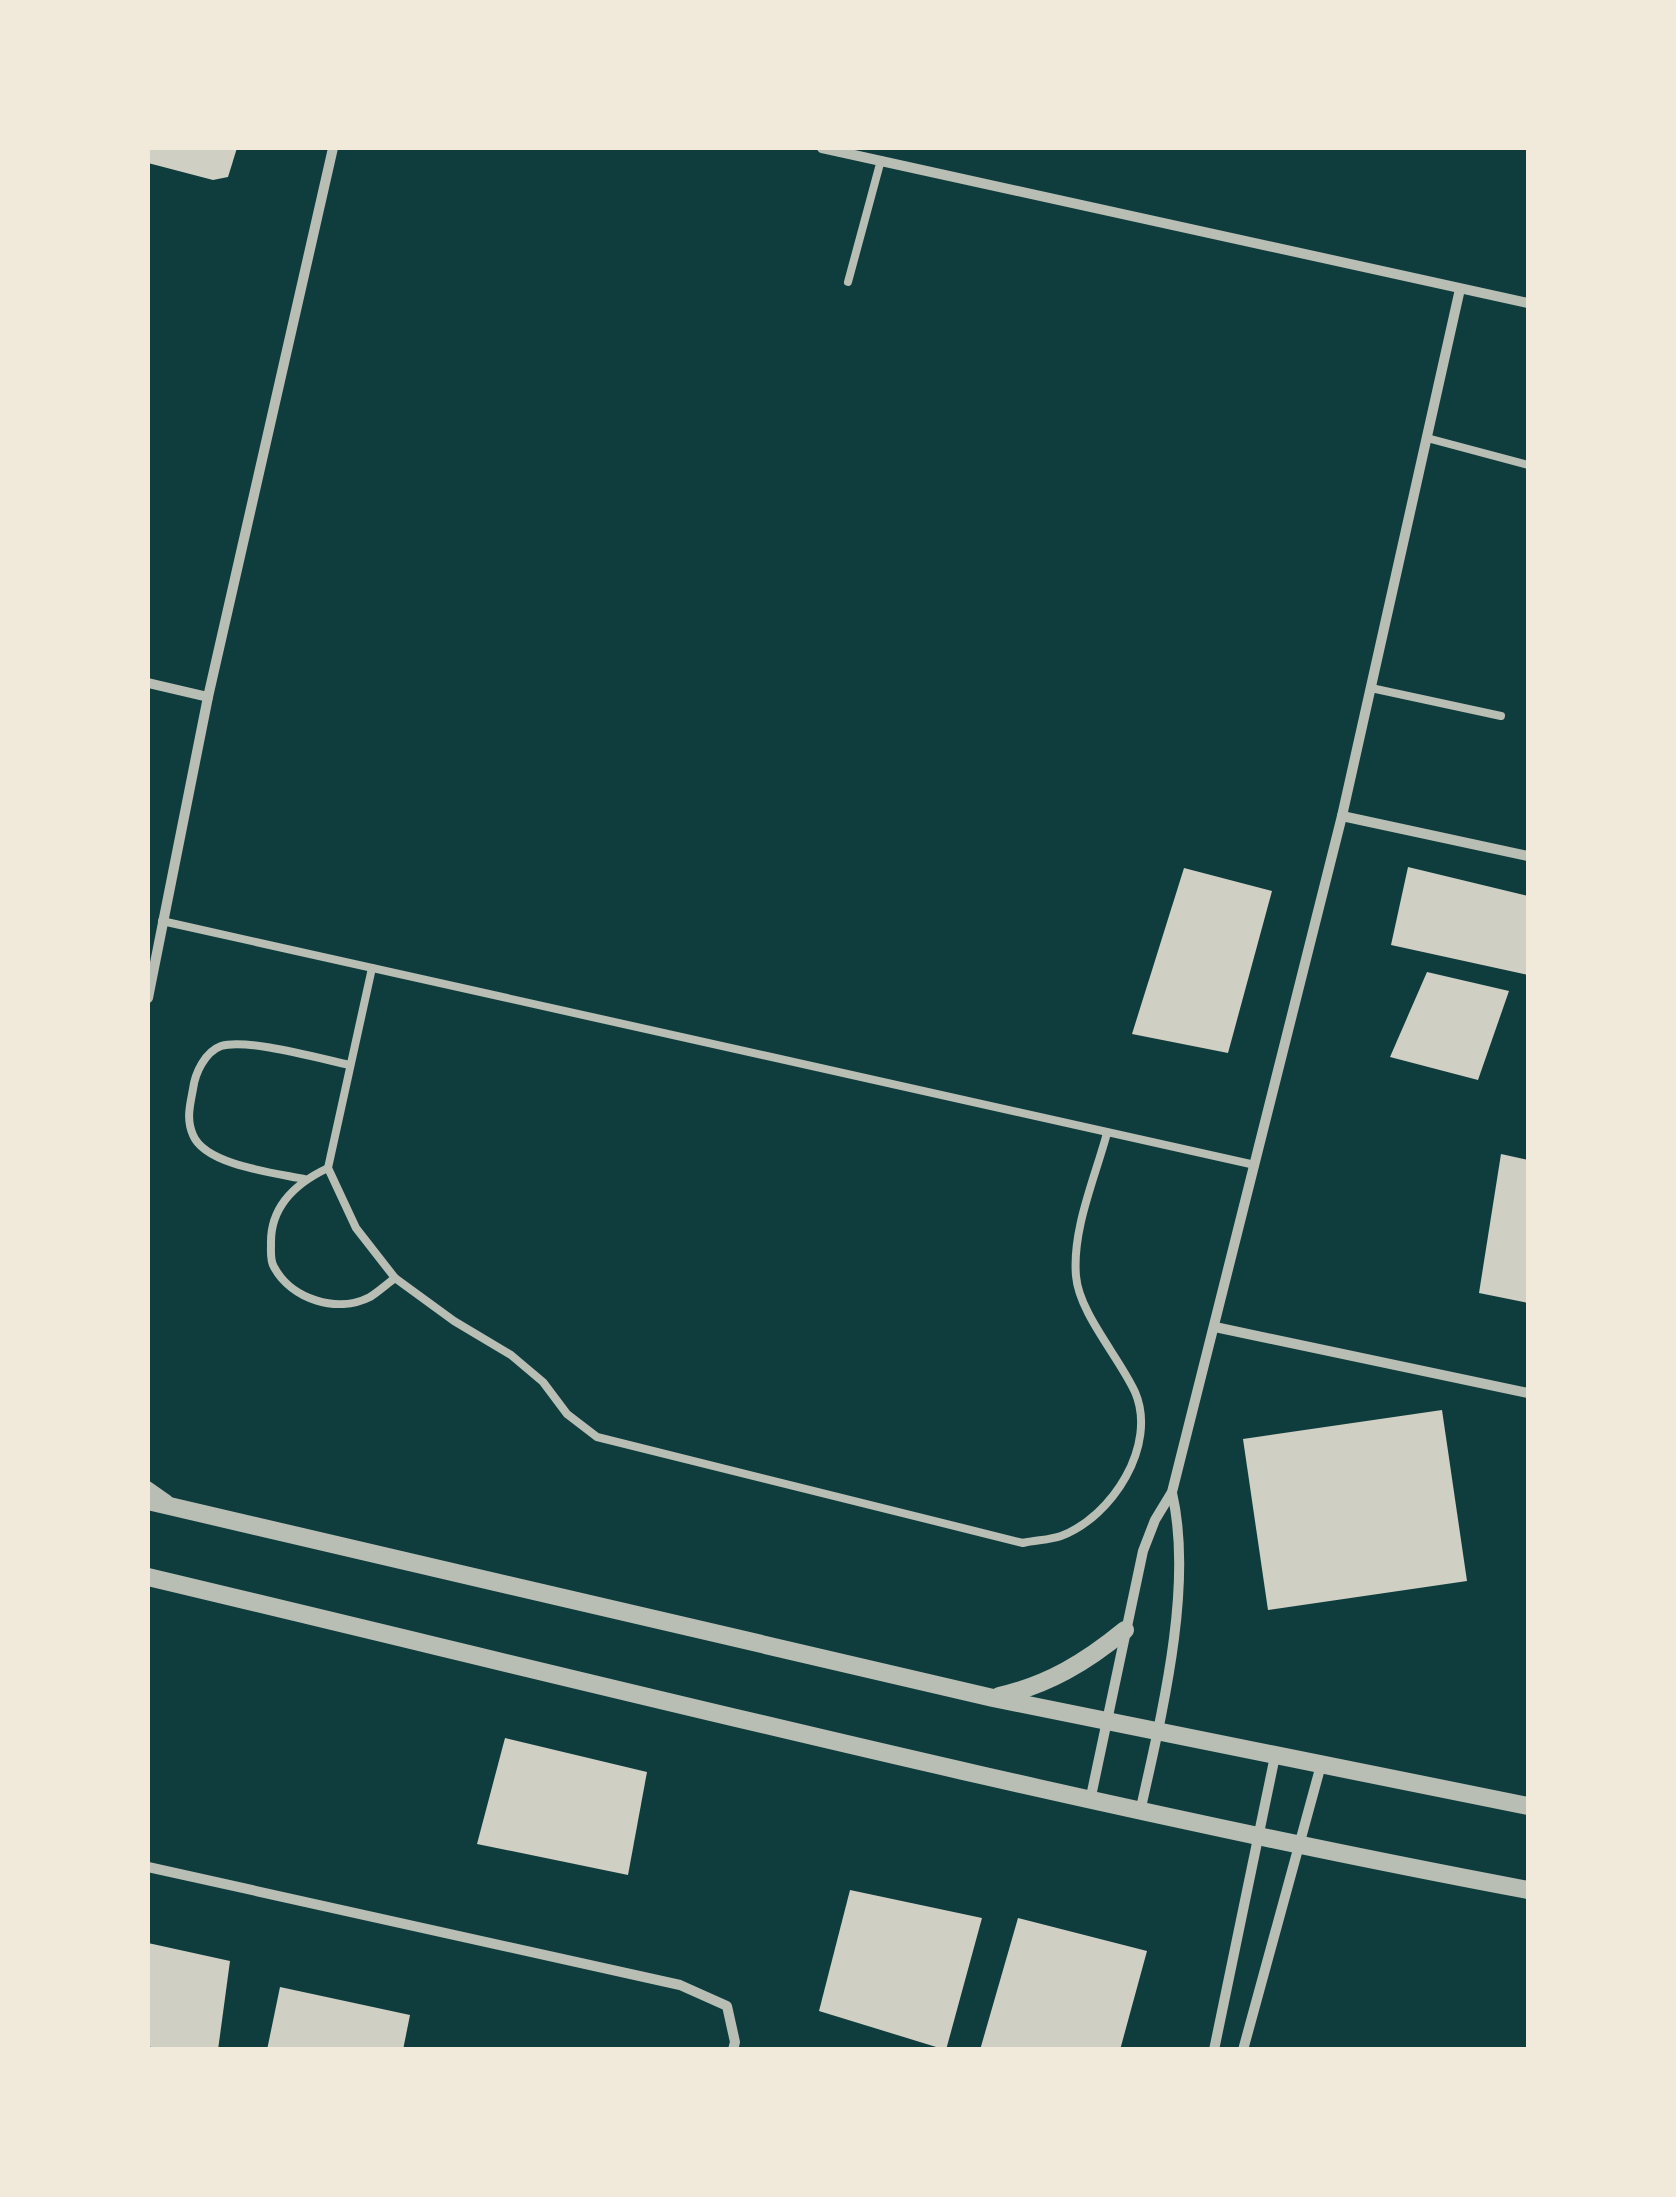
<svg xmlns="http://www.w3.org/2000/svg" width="1676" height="2197" font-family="'Golos Text',sans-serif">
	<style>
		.building { fill: #cfcfc3 }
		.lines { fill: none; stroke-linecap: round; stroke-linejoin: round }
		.service { stroke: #b8beb3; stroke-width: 8 }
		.minor { stroke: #b8beb3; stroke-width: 10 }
		.tertiary { stroke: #b8beb3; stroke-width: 18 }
	</style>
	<rect width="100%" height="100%" fill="#0f3d3e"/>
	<g class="building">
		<polygon points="148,148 237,148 228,177 213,180 148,163"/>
		<polygon points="1408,867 1528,896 1528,975 1391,945"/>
		<polygon points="1184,868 1272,891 1228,1053 1132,1034"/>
		<polygon points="1427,972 1509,991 1478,1080 1390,1057"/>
		<polygon points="1501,1154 1528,1160 1528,1303 1479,1293"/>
		<polygon points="1442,1410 1467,1581 1268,1610 1243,1439"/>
		<polygon points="505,1738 647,1772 628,1875 477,1844"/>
		<polygon points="850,1890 982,1918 946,2050 819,2011"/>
		<polygon points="1018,1918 1147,1951 1120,2050 980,2050"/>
		<polygon points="148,1943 230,1961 218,2050 161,2050 148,2046"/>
		<polygon points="280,1987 410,2015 403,2050 267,2050"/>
	</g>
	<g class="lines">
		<g class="service">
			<polyline points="848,282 881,160"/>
			<polyline points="1427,438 1528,465"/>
			<polyline points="1371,688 1501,716"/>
			<polyline points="162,921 1255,1165"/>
			<path d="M372 968 328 1168 356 1228 395 1278 454 1321 511 1355 543 1382 567 1414 597 1437 1023 1543C1036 1540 1050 1540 1061 1536 1112 1517 1158 1445 1135 1392 1119 1357 1079 1313 1076 1276 1072 1229 1095 1178 1107 1133"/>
			<path d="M328 1168C296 1183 270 1206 271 1244 271 1252 270 1261 274 1267 291 1299 337 1314 370 1297 378 1292 387 1284 395 1278"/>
			<path d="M304 1179C275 1173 205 1165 193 1135 186 1119 190 1105 193 1089 195 1073 205 1052 221 1046 247 1038 321 1059 350 1065"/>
		</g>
		<g class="minor">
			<polyline points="822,148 1528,303"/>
			<polyline points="148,683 208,697"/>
			<polyline points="1342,816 1528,856"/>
			<polyline points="148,998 208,697 333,148"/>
			<polyline points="1215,1327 1528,1393"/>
			<polyline points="148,1486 168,1500"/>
			<polyline points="1090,1801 1143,1551 1155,1520 1172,1492 1342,816 1460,289"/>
			<path d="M1140 1812C1161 1717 1194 1587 1172 1493"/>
			<polyline points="148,1867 680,1985 727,2006 735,2042 733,2050"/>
			<polyline points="1214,2050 1275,1756"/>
			<polyline points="1243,2050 1321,1765"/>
		</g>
		<g class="tertiary">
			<polyline points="148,1501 993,1698 1528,1806"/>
			<path d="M148 1577C607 1686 1065 1803 1528 1890"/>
			<path d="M999 1696C1048 1685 1086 1662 1125 1630"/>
		</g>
	</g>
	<rect width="1676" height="2197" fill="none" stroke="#f1e9da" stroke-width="300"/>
</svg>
